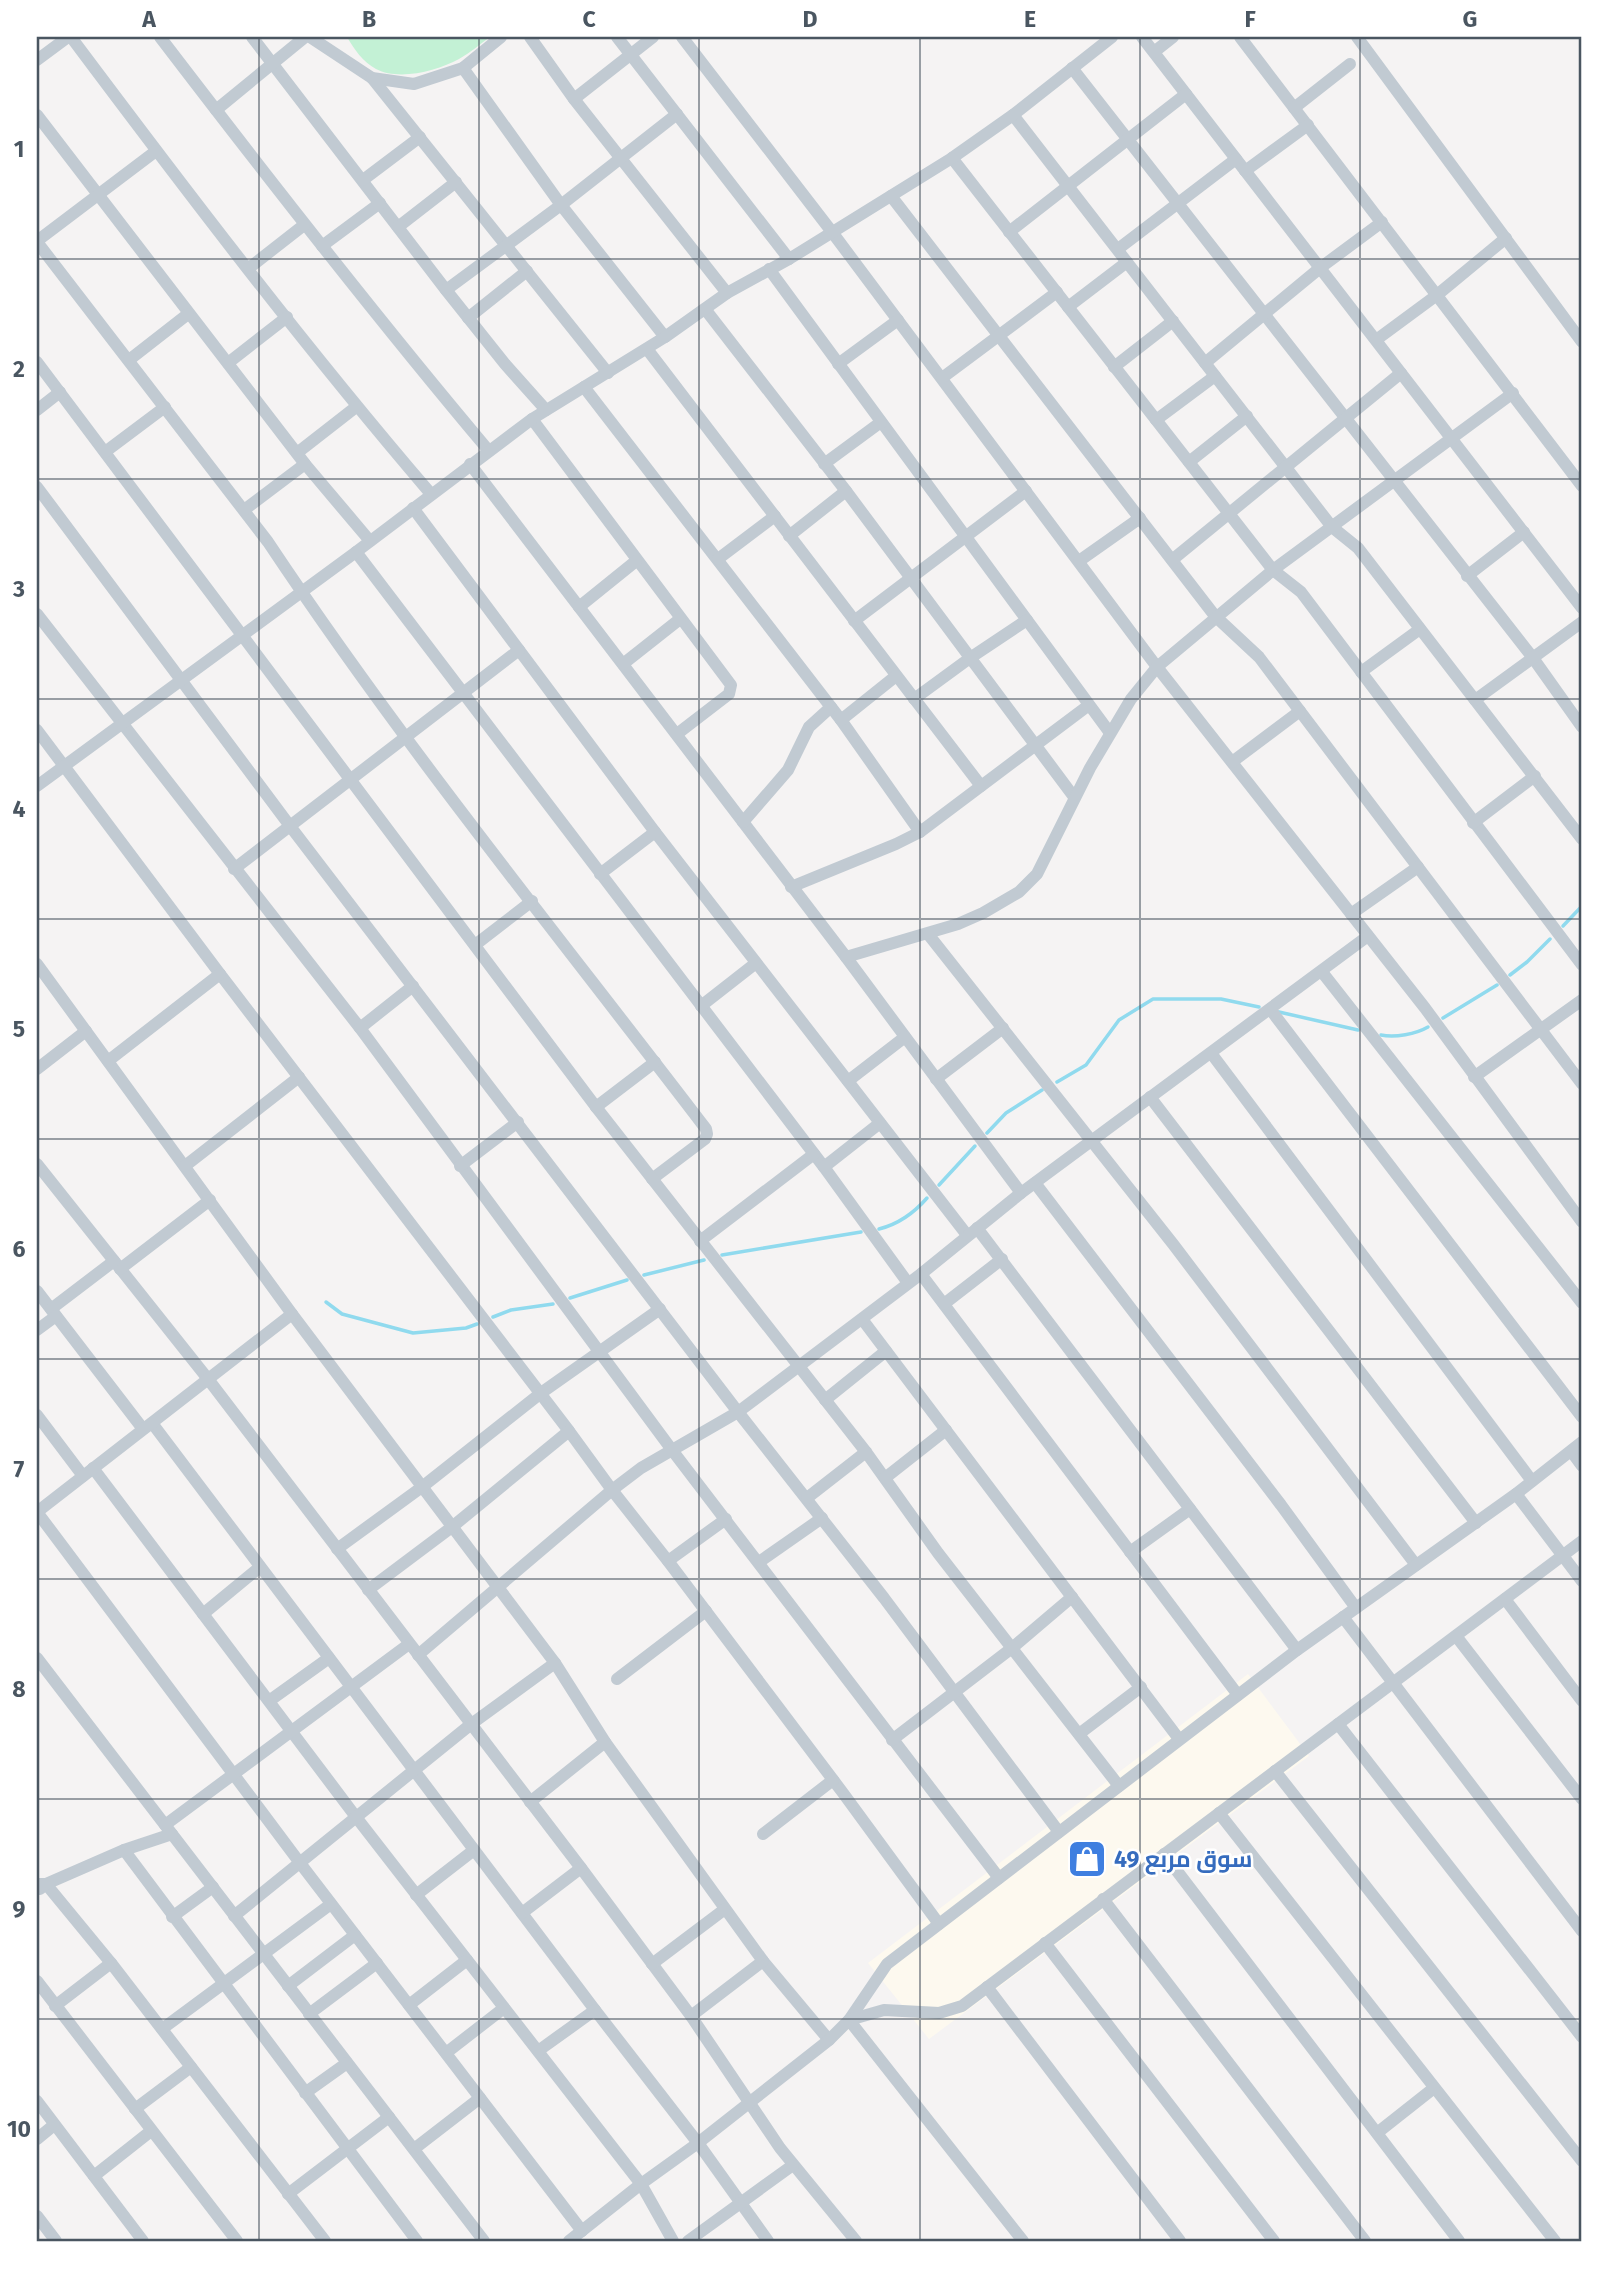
<svg xmlns="http://www.w3.org/2000/svg" width="1619" height="2278" font-family="'Fira Sans',Cairo,sans-serif">
	<style>
		.commercial { fill: #fdf9ef }
		.green { fill: #c3f1d5 }
		.lines { fill: none; stroke-linecap: round; stroke-linejoin: round }
		.stream { stroke: #90daee; stroke-width: 3.5 }
		.minor { stroke: #c1cad2; stroke-width: 12 }
		.grid { fill: none; stroke: #4a5661; stroke-width: 2; stroke-opacity: 0.55 }
		.labels { text-anchor: middle; stroke-width: 5; stroke-linejoin: round; paint-order: stroke }
		.shop-label { font-size: 23px; font-weight: bold; fill: #366cbe; stroke: #fff; text-anchor: start }
		.neatline { fill: none; stroke: #4a5661; stroke-width: 2.5 }
		.grid-label { font-size: 23px; text-anchor: middle; font-weight: bold; fill: #4a5661 }
	</style>
	<rect width="100%" height="100%" fill="#f5f3f3"/>
	<polygon class="commercial" points="1248,1674 1309,1756 929,2039 868,1963"/>
	<path class="green" d="M347 37H490C480 44 470 53 459 59 437 71 399 81 376 69 363 62 354 49 347 37Z"/>
	<g class="lines">
		<g class="stream">
			<polyline points="1563,926 1582,906"/>
			<polyline points="1510,975 1527,962 1550,939"/>
			<polyline points="1279,1012 1358,1030"/>
			<polyline points="1443,1018 1497,985"/>
			<path d="M1381 1035C1395 1038 1416 1034 1428 1027"/>
			<polyline points="1057,1082 1086,1065 1119,1020 1153,999 1221,999 1259,1007"/>
			<polyline points="987,1133 1006,1113 1042,1090"/>
			<polyline points="939,1185 975,1146"/>
			<path d="M879 1229C899 1224 914 1213 927 1198"/>
			<polyline points="722,1255 861,1232"/>
			<polyline points="644,1275 704,1260"/>
			<polyline points="570,1298 627,1280"/>
			<polyline points="326,1302 342,1314 413,1333 466,1328 477,1324"/>
			<polyline points="493,1317 511,1310 553,1304"/>
		</g>
		<g class="minor">
			<path d="M71 37C187 192 305 347 431 494"/>
			<path d="M160 37C267 177 375 316 489 451"/>
			<polyline points="252,37 446,290 505,364 546,410"/>
			<polyline points="310,37 372,78 414,84 463,68 501,37"/>
			<polyline points="530,37 574,99 727,293"/>
			<polyline points="617,37 789,259"/>
			<polyline points="682,37 832,232 1157,667 1425,1008 1582,1222"/>
			<polyline points="1142,37 1582,608"/>
			<polyline points="1240,37 1582,486"/>
			<polyline points="1357,37 1582,342"/>
			<polyline points="1154,52 1173,37"/>
			<polyline points="37,60 68,37"/>
			<polyline points="463,68 561,205 665,337"/>
			<polyline points="1072,68 1533,658 1582,727"/>
			<polyline points="372,78 608,373"/>
			<polyline points="574,99 653,37"/>
			<polyline points="1294,108 1350,64"/>
			<polyline points="216,110 305,37"/>
			<polyline points="37,115 305,464 370,541"/>
			<polyline points="1013,115 1332,527 1358,548 1582,839"/>
			<polyline points="952,158 1273,570 1301,592 1582,965"/>
			<polyline points="1245,171 1308,125"/>
			<polyline points="363,180 420,137"/>
			<polyline points="891,196 1215,616 1259,657 1582,1084"/>
			<polyline points="398,227 456,182"/>
			<polyline points="1009,232 1186,94"/>
			<polyline points="37,241 156,151"/>
			<path d="M37 242 268 542C403 745 558 935 706 1129L707 1134 705 1139 652 1179"/>
			<polyline points="322,246 380,203"/>
			<polyline points="1118,249 1236,159"/>
			<polyline points="249,268 304,225"/>
			<polyline points="769,269 1110,733"/>
			<polyline points="446,290 561,205 677,114"/>
			<polyline points="1068,307 1127,262"/>
			<polyline points="705,309 846,491 1074,797"/>
			<polyline points="468,318 527,271"/>
			<polyline points="1376,340 1437,295 1506,238"/>
			<polyline points="647,349 981,786"/>
			<polyline points="129,360 188,314"/>
			<polyline points="37,362 596,1107 866,1452 938,1553 1119,1786"/>
			<polyline points="228,363 287,317"/>
			<polyline points="1205,363 1320,268 1382,222"/>
			<polyline points="838,364 898,320"/>
			<polyline points="1114,367 1173,321"/>
			<polyline points="942,378 1057,292"/>
			<polyline points="584,387 841,720 920,832"/>
			<polyline points="37,410 60,392"/>
			<polyline points="532,419 731,685 729,694 677,734"/>
			<polyline points="1156,420 1215,376"/>
			<polyline points="105,452 165,407"/>
			<polyline points="297,453 356,407"/>
			<polyline points="1189,462 1247,416"/>
			<polyline points="470,464 846,957 1021,1193"/>
			<polyline points="824,464 881,422"/>
			<polyline points="37,487 290,826 738,1412 884,1598 1059,1832"/>
			<polyline points="413,508 655,832 967,1235"/>
			<polyline points="244,510 305,464"/>
			<polyline points="789,536 846,491"/>
			<polyline points="356,552 824,1167 908,1283"/>
			<polyline points="718,559 775,516"/>
			<polyline points="1172,560 1401,373"/>
			<polyline points="1079,561 1140,518"/>
			<polyline points="1467,576 1524,532"/>
			<polyline points="579,607 636,561"/>
			<polyline points="37,614 360,1028 672,1450 999,1878"/>
			<polyline points="854,621 1026,491"/>
			<polyline points="623,664 680,619"/>
			<polyline points="1361,672 1420,629"/>
			<polyline points="914,699 970,658 1027,620"/>
			<polyline points="1475,700 1582,622"/>
			<polyline points="841,720 896,676"/>
			<polyline points="37,730 220,974 569,1431 612,1490 668,1561 843,1793 939,1924"/>
			<polyline points="1232,762 1300,711"/>
			<polyline points="37,786 356,552 532,419 665,337 727,293 789,259 952,158 1013,115 1112,37"/>
			<polyline points="743,822 788,770 809,727 831,707"/>
			<polyline points="1473,823 1535,776"/>
			<polyline points="234,869 519,650"/>
			<polyline points="600,874 655,832"/>
			<polyline points="791,887 896,844 920,832 1089,705"/>
			<polyline points="1351,914 1418,867"/>
			<polyline points="928,934 1173,1244 1416,1565"/>
			<polyline points="475,945 532,901"/>
			<polyline points="846,957 958,924 983,913 1019,892 1037,874 1090,768 1131,699 1157,667 1273,570 1513,393"/>
			<polyline points="37,964 292,1314 555,1663 605,1742 763,1961 829,2040"/>
			<polyline points="1322,972 1582,1303"/>
			<polyline points="701,1006 756,963"/>
			<polyline points="1270,1009 1582,1417"/>
			<polyline points="360,1028 413,986"/>
			<polyline points="1211,1053 1532,1481"/>
			<polyline points="108,1061 220,974"/>
			<polyline points="37,1069 86,1031"/>
			<polyline points="1474,1077 1582,1000"/>
			<polyline points="936,1079 1003,1028"/>
			<polyline points="848,1081 905,1037"/>
			<polyline points="1150,1097 1476,1523"/>
			<polyline points="596,1107 655,1062"/>
			<polyline points="37,1164 208,1379 581,1868 691,2016 780,2148 856,2241"/>
			<polyline points="185,1166 299,1077"/>
			<polyline points="460,1166 518,1122"/>
			<polyline points="824,1167 880,1123"/>
			<polyline points="1035,1183 1281,1505 1356,1608"/>
			<polyline points="977,1228 1297,1650"/>
			<polyline points="700,1241 814,1154"/>
			<polyline points="120,1269 210,1200"/>
			<polyline points="921,1274 1238,1695"/>
			<polyline points="37,1291 143,1429"/>
			<polyline points="944,1304 1002,1259"/>
			<polyline points="51,1309 114,1261"/>
			<polyline points="862,1319 1179,1739"/>
			<polyline points="37,1330 56,1316"/>
			<polyline points="825,1400 886,1351"/>
			<polyline points="37,1415 83,1476"/>
			<polyline points="152,1423 595,2010 698,2143 768,2241"/>
			<polyline points="1571,1451 1582,1466"/>
			<polyline points="93,1468 356,1817 641,2184 673,2241"/>
			<polyline points="885,1478 946,1430"/>
			<polyline points="1516,1494 1582,1581"/>
			<polyline points="807,1498 866,1452"/>
			<polyline points="37,1512 300,1863 582,2231"/>
			<polyline points="37,1512 292,1314"/>
			<polyline points="337,1549 422,1487 541,1393 660,1309"/>
			<polyline points="1130,1552 1190,1509"/>
			<polyline points="668,1561 726,1519"/>
			<polyline points="759,1562 822,1518"/>
			<polyline points="368,1590 452,1527 569,1431"/>
			<polyline points="1505,1599 1582,1701"/>
			<polyline points="203,1614 260,1567"/>
			<polyline points="1343,1617 1582,1931"/>
			<polyline points="1456,1636 1582,1799"/>
			<polyline points="418,1655 612,1490 641,1468 738,1412 921,1274 1021,1193 1368,936"/>
			<polyline points="37,1658 484,2241"/>
			<polyline points="617,1679 706,1611"/>
			<polyline points="269,1701 329,1658"/>
			<polyline points="1338,1724 1582,2037"/>
			<polyline points="1079,1734 1141,1687"/>
			<polyline points="892,1740 1012,1648 1072,1597"/>
			<polyline points="1275,1771 1582,2161"/>
			<polyline points="530,1802 605,1742"/>
			<polyline points="1219,1813 1555,2241"/>
			<polyline points="165,1825 409,1644"/>
			<polyline points="763,1834 833,1780"/>
			<polyline points="124,1850 417,2241"/>
			<polyline points="1164,1854 1459,2241"/>
			<polyline points="37,1884 46,1884 111,1963 325,2241"/>
			<polyline points="40,1889 46,1884 124,1850 172,1834"/>
			<polyline points="416,1895 474,1850"/>
			<polyline points="1103,1899 1365,2241"/>
			<polyline points="522,1913 581,1868"/>
			<polyline points="234,1916 470,1725 555,1663"/>
			<polyline points="172,1917 213,1887"/>
			<polyline points="1045,1943 1274,2241"/>
			<polyline points="652,1964 725,1909"/>
			<polyline points="37,1981 237,2241"/>
			<polyline points="288,1986 355,1935"/>
			<polyline points="987,1987 1180,2241"/>
			<polyline points="409,2005 467,1960"/>
			<polyline points="55,2006 111,1963"/>
			<polyline points="309,2014 377,1963"/>
			<polyline points="691,2016 763,1961"/>
			<polyline points="162,2029 331,1904"/>
			<polyline points="538,2051 595,2010"/>
			<polyline points="446,2053 504,2008"/>
			<polyline points="305,2093 347,2063"/>
			<polyline points="37,2101 143,2241"/>
			<polyline points="135,2109 191,2067"/>
			<polyline points="1377,2133 1434,2088"/>
			<polyline points="37,2139 54,2125"/>
			<polyline points="414,2149 480,2098"/>
			<polyline points="94,2176 151,2131"/>
			<polyline points="288,2194 389,2117"/>
			<polyline points="37,2216 56,2241"/>
			<polyline points="569,2241 641,2184 698,2143 829,2040 849,2020 887,1964 1297,1650 1516,1494 1582,1442"/>
			<polyline points="688,2241 793,2165"/>
			<polyline points="1023,2241 849,2020 884,2010 939,2013 962,2006 1582,1541"/>
		</g>
	</g>
	<path class="grid" d="M259 37V2241M479 37V2241M699 37V2241M920 37V2241M1140 37V2241M1360 37V2241M37 259H1582M37 479H1582M37 699H1582M37 919H1582M37 1139H1582M37 1359H1582M37 1579H1582M37 1799H1582M37 2019H1582"/>
	<defs>
		<symbol id="shop-square" viewBox="-11 -11 22 22"><rect x="-9" y="-9" width="18" height="18" rx="4" fill="#3f7fe0" stroke="#fff"/><path d="M-5-2.5h2.3a2.7 3.5 0 0 1 5.4 0H5L5.5 6h-11ZM-1.5-2.5h3a1.5 2.3 0 0 0-3 0Z" fill="#fff"/></symbol>
	</defs>
	<g fill-rule="evenodd">
		<use href="#shop-square" x="1065" y="1837" width="44" height="44"/>
	</g>
	<g class="labels">
		<g class="shop-label">
			<text x="1114" y="1867">سوق مربع 49</text>
		</g>
	</g>
	<rect width="1619" height="2278" fill="none" stroke="#ffffff" stroke-width="77"/>
	<rect x="38" y="38" width="1542" height="2202" class="neatline"/>
	<g class="grid-label">
		<text x="149" y="27">A</text>
		<text x="369" y="27">B</text>
		<text x="589" y="27">C</text>
		<text x="810" y="27">D</text>
		<text x="1030" y="27">E</text>
		<text x="1250" y="27">F</text>
		<text x="1470" y="27">G</text>
		<text x="19" y="157">1</text>
		<text x="19" y="377">2</text>
		<text x="19" y="597">3</text>
		<text x="19" y="817">4</text>
		<text x="19" y="1037">5</text>
		<text x="19" y="1257">6</text>
		<text x="19" y="1477">7</text>
		<text x="19" y="1697">8</text>
		<text x="19" y="1917">9</text>
		<text x="19" y="2137">10</text>
	</g>
</svg>
